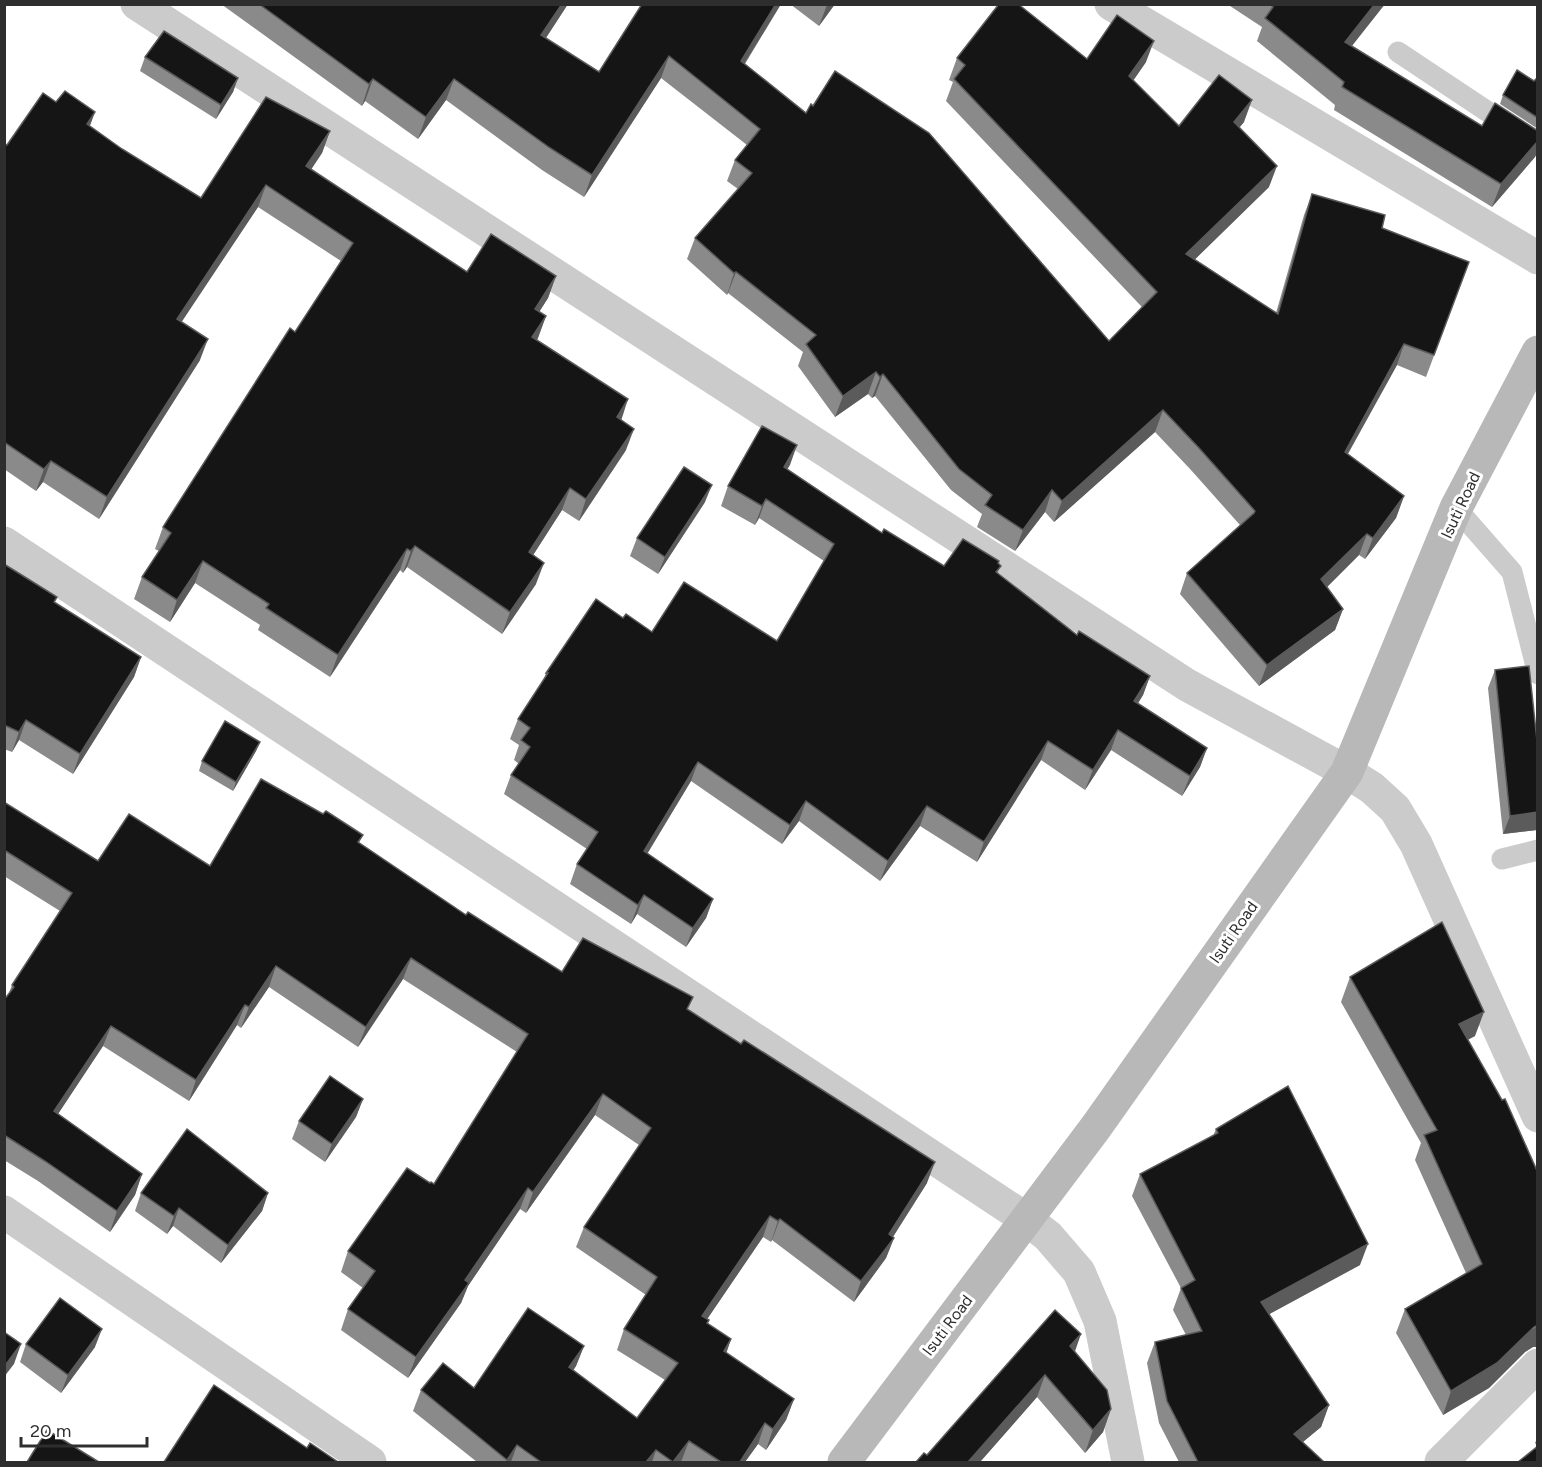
<svg xmlns="http://www.w3.org/2000/svg" width="1542" height="1467" font-family="Figtree,sans-serif">
	<style>
		.lines { fill: none; stroke-linecap: round; stroke-linejoin: round }
		.lane { stroke: #cbcbcb; stroke-width: 21 }
		.street { stroke: #cbcbcb; stroke-width: 33 }
		.secondary { stroke: #b8b8b8; stroke-width: 33 }
		.wall { fill: #8a8a8a }
		.shaded-wall { fill: #5b5b5b }
		.building { fill: #151515; stroke: #5b5b5b; stroke-width: 1.5 }
		.labels { text-anchor: middle; stroke-width: 6; stroke-linejoin: round; paint-order: stroke }
		.street-label { font-size: 16px; fill: #2e2e2e; stroke: #fff }
	</style>
	<rect width="100%" height="100%" fill="#fff"/>
	<g class="lines">
		<g class="lane">
			<polyline points="1398,52 1538,145"/>
			<polyline points="1456,508 1512,572 1538,674"/>
			<polyline points="1502,859 1538,850"/>
		</g>
		<g class="street">
			<polyline points="137,4 1187,685 1347,772 1372,788 1395,809 1416,844 1538,1116"/>
			<polyline points="1111,4 1538,258"/>
			<polyline points="4,543 1026,1219 1048,1236 1079,1272 1100,1321 1128,1462"/>
			<polyline points="4,1212 370,1462"/>
			<polyline points="1441,1462 1538,1365"/>
		</g>
		<polyline class="secondary" points="844,1462 1096,1127 1347,772 1456,508 1538,352"/>
	</g>
	<g class="wall">
		<polygon points="221,4 568,4 546,38 599,72 642,4 781,4 745,64 806,113 1109,341 1142,307 946,101 953,82 949,80 957,58 1087,59 1146,62 1133,81 1179,126 1244,122 1239,127 1269,187 1195,259 1276,313 1304,215 1312,194 1382,228 1469,262 1426,377 1397,365 1348,454 1404,496 1396,518 1365,559 1359,555 1327,587 1343,609 1335,630 1259,686 1180,594 1187,573 1240,525 1191,470 1155,432 1054,522 1045,512 1015,551 977,527 982,514 951,490 875,396 872,398 868,394 835,417 798,366 803,352 728,293 727,295 687,259 695,238 738,189 727,181 735,160 747,145 661,78 584,197 542,170 446,100 418,139 365,101 362,106"/>
		<polygon points="790,4 835,4 819,26"/>
		<polygon points="1227,4 1385,4 1351,46 1482,126 1538,131 1538,151 1535,157 1492,207 1334,110 1335,105 1257,41 1262,27"/>
		<polygon points="145,57 238,78 233,92 216,119 140,71"/>
		<polygon points="1538,80 1538,129 1500,104 1503,95"/>
		<polygon points="90,126 122,149 201,198 330,131 322,153 311,169 467,272 556,276 548,298 539,312 546,316 537,340 621,420 626,450 579,521 562,510 533,555 536,584 502,634 407,567 403,573 400,570 330,677 258,630 260,625 195,583 170,622 134,599 142,577 159,551 155,549 163,527 295,332 341,261 258,207 181,322 200,360 99,519 43,482 36,491 4,469 4,144 7,145"/>
		<polygon points="797,445 787,469 882,533 944,566 999,561 998,574 1077,635 1150,676 1143,695 1138,703 1207,748 1200,767 1182,796 1111,750 1085,790 1041,760 977,862 920,826 880,881 799,821 782,844 691,781 647,853 713,899 706,918 686,947 637,914 631,924 570,884 577,864 587,849 504,794 511,775 519,764 514,760 519,745 510,739 518,719 544,679 546,673 623,618 652,632 777,641 824,561 759,518 755,525 721,506 728,486"/>
		<polygon points="705,502 658,574 630,556 637,538"/>
		<polygon points="4,564 55,603 141,657 134,677 73,774 19,740 12,752 4,749"/>
		<polygon points="1495,670 1538,750 1537,830 1503,834 1488,688"/>
		<polygon points="260,742 256,751 233,791 199,771 202,761"/>
		<polygon points="4,802 98,861 210,866 323,814 363,835 359,843 466,915 562,972 689,1010 927,1183 893,1237 894,1238 886,1258 854,1302 772,1240 771,1242 763,1237 707,1319 709,1320 708,1324 731,1339 726,1353 794,1399 786,1420 766,1450 758,1444 745,1462 477,1462 413,1411 421,1390 474,1388 584,1346 576,1366 573,1371 637,1418 665,1380 617,1350 624,1329 646,1295 576,1247 584,1227 639,1145 595,1115 526,1213 520,1209 468,1286 461,1303 408,1378 341,1330 348,1309 363,1288 341,1272 348,1251 430,1183 434,1184 517,1052 403,979 358,1047 269,987 241,1028 237,1025 189,1101 103,1046 58,1114 142,1174 135,1195 110,1232 38,1181 4,1160 4,1000 9,993 12,985 60,911 4,876"/>
		<polygon points="1350,977 1475,1036 1468,1040 1533,1347 1525,1352 1489,1388 1443,1415 1396,1333 1405,1309 1466,1273 1415,1160 1421,1143 1341,1002"/>
		<polygon points="363,1099 356,1117 325,1162 292,1139 299,1121"/>
		<polygon points="1216,1129 1360,1265 1269,1314 1329,1405 1321,1427 1303,1442 1324,1462 1179,1462 1159,1423 1147,1363 1155,1342 1186,1335 1173,1310 1181,1288 1132,1196 1140,1174 1213,1136"/>
		<polygon points="141,1193 268,1193 262,1211 221,1263 173,1226 167,1234 135,1211"/>
		<polygon points="26,1344 95,1347 61,1393 20,1362"/>
		<polygon points="1075,1351 1111,1409 1103,1432 1085,1453 1037,1397 980,1462 916,1462"/>
		<polygon points="1538,1436 1538,1462 1537,1446 1535,1443"/>
	</g>
	<g class="shaded-wall">
		<polygon points="562,4 568,4 534,56 541,35"/>
		<polygon points="776,4 781,4 733,82 741,61"/>
		<polygon points="835,4 819,26 827,5"/>
		<polygon points="1375,4 1385,4 1337,65 1345,42"/>
		<polygon points="1154,41 1146,62 1121,98 1129,76"/>
		<polygon points="669,56 661,78 584,197 592,175"/>
		<polygon points="238,78 233,92 216,119 221,105"/>
		<polygon points="373,79 365,101 362,106 369,84"/>
		<polygon points="454,79 446,100 418,139 426,117"/>
		<polygon points="1252,100 1244,122 1227,143 1234,122"/>
		<polygon points="95,112 87,134 87,124"/>
		<polygon points="330,131 322,153 299,188 306,166"/>
		<polygon points="1538,141 1538,151 1535,157 1492,207 1501,184"/>
		<polygon points="1277,166 1269,187 1179,275 1186,254"/>
		<polygon points="266,185 258,207 169,341 177,319"/>
		<polygon points="736,272 728,293 727,295 734,273"/>
		<polygon points="556,276 548,298 527,331 535,309"/>
		<polygon points="546,316 538,338 525,359 532,337"/>
		<polygon points="208,339 200,360 99,519 107,497"/>
		<polygon points="1404,344 1397,365 1337,473 1345,452"/>
		<polygon points="876,372 868,394 835,417 843,396"/>
		<polygon points="883,374 875,396 872,398 880,377"/>
		<polygon points="628,399 621,421 617,417"/>
		<polygon points="1163,410 1155,432 1054,522 1062,501"/>
		<polygon points="634,429 626,450 579,521 586,499"/>
		<polygon points="797,445 790,465 777,486 784,467"/>
		<polygon points="51,461 43,482 36,491 44,469"/>
		<polygon points="712,485 705,502 658,574 665,557"/>
		<polygon points="570,488 562,510 521,574 529,552"/>
		<polygon points="1052,490 1045,512 1015,551 1023,530"/>
		<polygon points="1404,496 1396,518 1365,559 1373,538"/>
		<polygon points="766,499 759,518 755,525 762,506"/>
		<polygon points="1367,534 1359,555 1314,600 1321,579"/>
		<polygon points="415,546 407,567 403,573 411,551"/>
		<polygon points="407,549 400,570 330,677 338,655"/>
		<polygon points="203,561 195,583 170,622 177,600"/>
		<polygon points="544,563 536,584 502,634 510,612"/>
		<polygon points="1343,609 1335,630 1259,686 1267,665"/>
		<polygon points="141,657 134,677 73,774 80,754"/>
		<polygon points="1150,676 1143,695 1127,721 1134,701"/>
		<polygon points="26,720 19,740 12,752 19,732"/>
		<polygon points="1118,730 1111,750 1085,790 1093,770"/>
		<polygon points="1048,741 1041,760 977,862 984,842"/>
		<polygon points="260,742 256,751 233,791 236,782"/>
		<polygon points="1207,748 1200,767 1182,796 1190,776"/>
		<polygon points="698,762 691,781 637,871 644,851"/>
		<polygon points="806,801 799,821 782,844 790,825"/>
		<polygon points="927,806 920,826 880,881 888,861"/>
		<polygon points="1538,812 1537,830 1503,834 1510,816"/>
		<polygon points="644,895 637,914 631,924 638,905"/>
		<polygon points="713,899 706,918 686,947 693,928"/>
		<polygon points="411,958 403,979 358,1047 366,1027"/>
		<polygon points="276,966 269,987 241,1028 249,1007"/>
		<polygon points="245,1005 237,1025 189,1101 196,1080"/>
		<polygon points="1484,1012 1475,1036 1450,1048 1459,1024"/>
		<polygon points="111,1026 103,1046 46,1132 54,1111"/>
		<polygon points="603,1094 595,1115 526,1213 533,1192"/>
		<polygon points="363,1099 356,1117 325,1162 332,1144"/>
		<polygon points="935,1162 927,1183 882,1254 894,1238 886,1258 854,1302 861,1281 889,1234"/>
		<polygon points="142,1174 135,1195 110,1232 117,1211"/>
		<polygon points="528,1188 520,1209 468,1286 461,1303 408,1378 416,1357 465,1280"/>
		<polygon points="268,1193 262,1211 221,1263 228,1245"/>
		<polygon points="179,1208 173,1226 167,1234 174,1216"/>
		<polygon points="770,1216 763,1237 695,1337 702,1316"/>
		<polygon points="780,1219 772,1240 771,1242 778,1221"/>
		<polygon points="1368,1244 1360,1265 1253,1323 1261,1302"/>
		<polygon points="1538,1325 1538,1347 1533,1347 1525,1352 1489,1388 1443,1415 1451,1391"/>
		<polygon points="102,1329 95,1347 61,1393 68,1375"/>
		<polygon points="1081,1334 1073,1357 1070,1346"/>
		<polygon points="731,1339 724,1360 724,1351"/>
		<polygon points="21,1344 14,1364 4,1377 4,1367"/>
		<polygon points="584,1346 576,1366 561,1388 569,1367"/>
		<polygon points="1045,1375 1037,1397 980,1462 968,1462"/>
		<polygon points="794,1399 786,1420 766,1450 773,1429"/>
		<polygon points="1329,1405 1321,1427 1287,1455 1294,1434"/>
		<polygon points="1111,1409 1103,1432 1085,1453 1093,1430"/>
		<polygon points="765,1423 758,1444 745,1462 740,1462"/>
		<polygon points="689,1441 681,1462 673,1462"/>
		<polygon points="517,1445 511,1462 506,1462 507,1460"/>
		<polygon points="656,1450 652,1462 646,1462"/>
	</g>
	<g class="building">
		<polygon points="259,4 562,4 541,35 599,72 642,4 776,4 741,61 806,113 811,104 813,106 835,71 929,133 1109,341 1157,292 954,79 965,65 957,58 999,4 1018,4 1087,59 1117,15 1154,41 1129,76 1179,126 1219,75 1252,100 1234,122 1277,166 1186,254 1278,314 1312,194 1385,215 1382,228 1469,262 1434,355 1404,344 1345,452 1404,496 1373,538 1367,534 1321,579 1343,609 1267,665 1187,573 1254,513 1255,511 1199,448 1163,410 1062,501 1052,490 1023,530 985,505 992,495 959,469 883,374 880,377 876,372 843,396 806,344 816,335 736,272 734,273 695,238 752,173 735,160 760,129 669,56 592,175 550,148 454,79 426,117 373,79 369,84"/>
		<polygon points="1270,4 1375,4 1345,42 1482,126 1495,103 1538,131 1538,141 1501,184 1342,87 1344,82 1265,18 1273,7"/>
		<polygon points="164,31 238,78 221,105 145,57"/>
		<polygon points="1517,70 1534,81 1536,79 1538,80 1538,118 1503,95"/>
		<polygon points="65,91 95,112 87,124 122,149 201,198 266,97 330,131 306,166 467,272 491,234 556,276 535,309 546,316 532,337 628,399 617,417 634,429 586,499 570,488 529,552 544,563 510,612 415,546 411,551 407,549 338,655 266,608 269,604 203,561 177,600 142,577 171,533 163,527 290,328 295,332 353,243 266,185 177,319 208,339 107,497 51,461 44,469 4,442 4,144 7,145 43,93 56,102"/>
		<polygon points="762,426 797,445 784,467 882,533 884,529 944,566 963,539 999,561 998,563 1001,566 996,572 1077,635 1079,631 1150,676 1134,701 1207,748 1190,776 1118,730 1093,770 1048,741 984,842 927,806 888,861 806,801 790,825 698,762 644,851 713,899 693,928 644,895 638,905 577,864 598,832 511,775 530,747 521,740 530,728 518,719 548,673 546,673 596,599 623,618 626,614 652,632 684,582 777,641 834,544 766,499 762,506 728,486"/>
		<polygon points="684,467 712,485 665,557 637,538"/>
		<polygon points="4,564 57,597 54,602 141,657 80,754 26,720 19,732 4,725"/>
		<polygon points="1529,666 1538,750 1538,812 1510,816 1495,670"/>
		<polygon points="225,721 260,742 236,782 202,761"/>
		<polygon points="261,779 323,814 326,811 363,835 358,842 466,915 468,912 562,972 583,938 693,997 687,1009 741,1044 744,1040 935,1162 889,1234 894,1238 861,1281 780,1219 778,1221 770,1216 702,1316 709,1320 707,1323 731,1339 724,1351 794,1399 773,1429 765,1423 740,1462 721,1462 689,1441 673,1462 656,1450 646,1462 541,1462 517,1445 507,1460 421,1390 443,1363 474,1388 528,1308 584,1346 569,1367 637,1418 678,1363 624,1329 657,1277 584,1227 651,1128 603,1094 533,1192 528,1188 465,1280 469,1283 416,1357 348,1309 375,1271 348,1251 407,1168 430,1183 431,1182 434,1184 528,1034 411,958 366,1027 276,966 249,1007 245,1005 196,1080 111,1026 54,1111 142,1174 117,1211 45,1161 4,1135 4,1000 14,987 12,985 72,893 4,850 4,802 98,861 129,814 210,866"/>
		<polygon points="1442,922 1484,1012 1459,1024 1502,1100 1505,1099 1538,1173 1538,1325 1534,1327 1497,1363 1451,1391 1405,1309 1482,1264 1424,1135 1437,1130 1350,977"/>
		<polygon points="330,1076 363,1099 332,1144 299,1121"/>
		<polygon points="1288,1086 1368,1244 1261,1302 1329,1405 1294,1434 1324,1462 1198,1462 1167,1401 1155,1342 1202,1331 1181,1288 1195,1280 1140,1174 1218,1133 1216,1129"/>
		<polygon points="187,1129 268,1193 228,1245 179,1208 174,1216 141,1193"/>
		<polygon points="60,1298 102,1329 68,1375 26,1344"/>
		<polygon points="1055,1310 1081,1334 1070,1346 1107,1390 1111,1409 1093,1430 1045,1375 968,1462 916,1462 924,1453 927,1455"/>
		<polygon points="4,1332 21,1344 4,1367"/>
		<polygon points="214,1385 307,1448 310,1443 338,1462 164,1462"/>
		<polygon points="47,1430 99,1462 27,1462"/>
		<polygon points="1538,1446 1538,1462 1518,1462"/>
	</g>
	<g class="labels">
		<g class="street-label">
			<text transform="translate(1460 505) rotate(-65)" y="6">Isuti Road</text>
			<text transform="translate(1233 932) rotate(-55)" y="6">Isuti Road</text>
			<text transform="translate(947 1325) rotate(-53)" y="6">Isuti Road</text>
		</g>
	</g>
	<rect width="1542" height="1467" fill="none" stroke="#2e2e2e" stroke-width="12"/>
	<path d="M21 1437v9h126v-9" fill="none" stroke="#2e2e2e" stroke-width="3"/>
	<text x="30" y="1437" font-size="18" fill="#2e2e2e" stroke="#ffffff" stroke-width="4.5" paint-order="stroke">20 m</text>
</svg>
